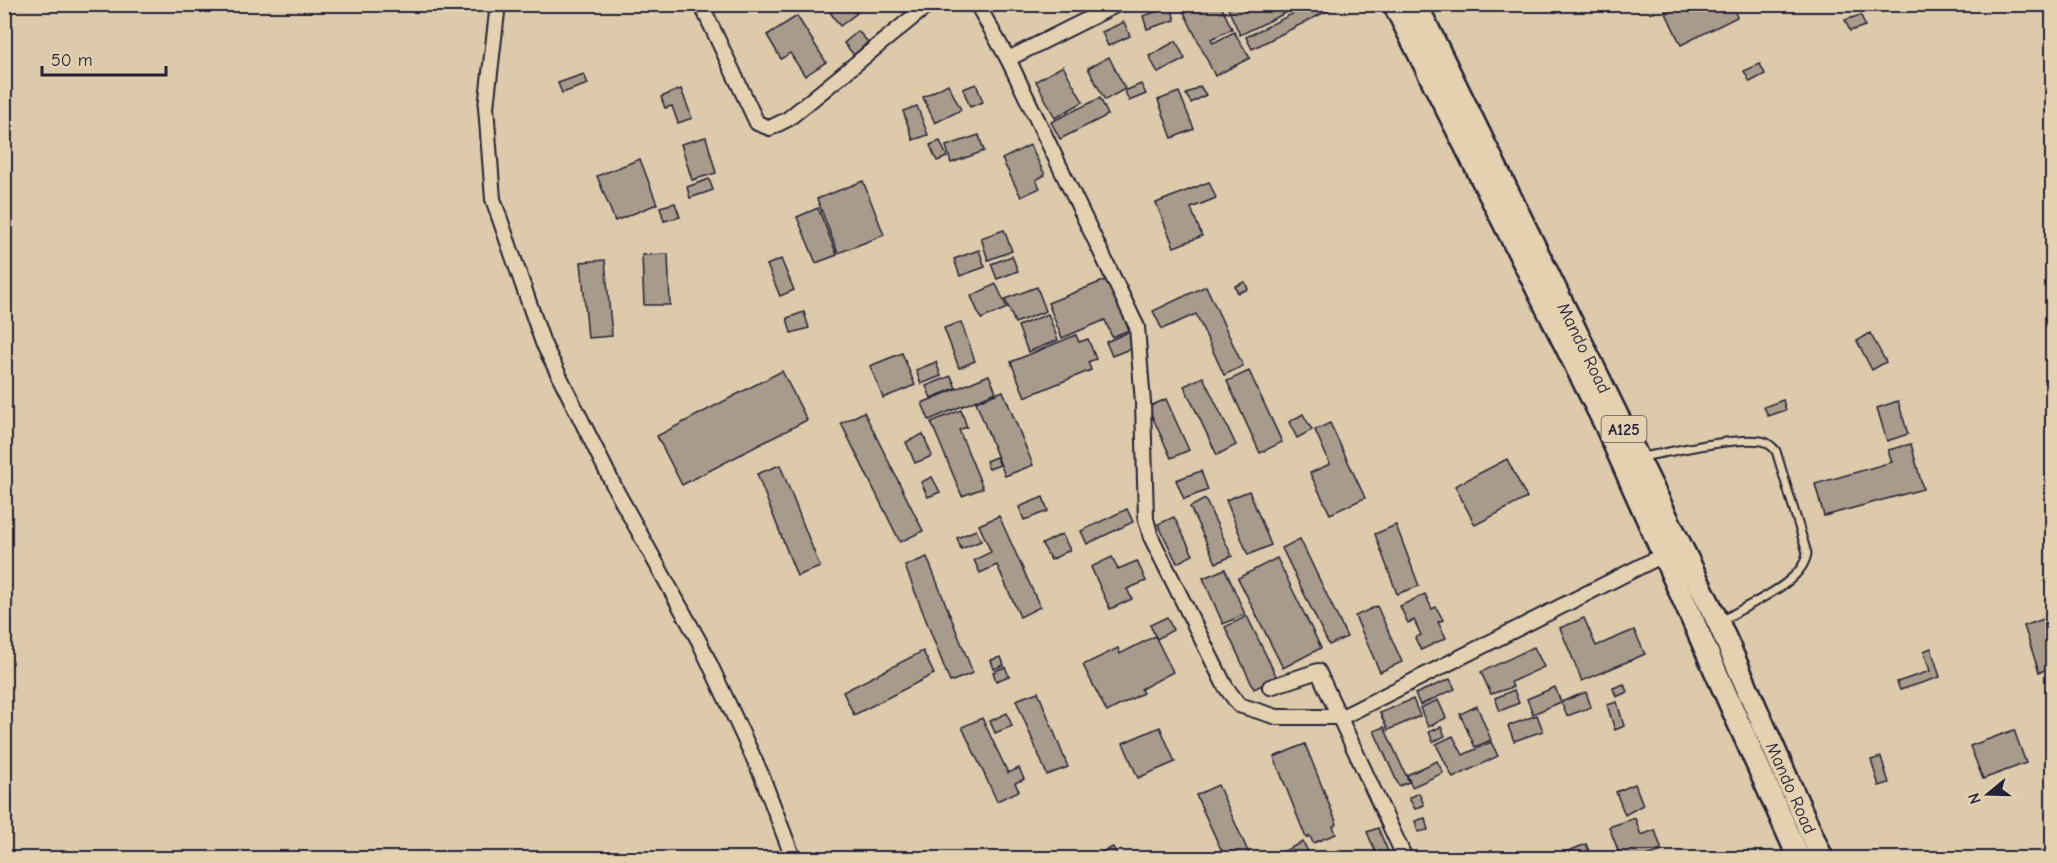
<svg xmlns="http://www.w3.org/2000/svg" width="2057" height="863" font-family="'Comic Neue',sans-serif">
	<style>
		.building { fill: #a89b8b; stroke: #22223b; stroke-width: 1.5 }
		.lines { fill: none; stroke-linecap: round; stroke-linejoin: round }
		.service-casing { stroke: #22223b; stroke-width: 11 }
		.minor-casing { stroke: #22223b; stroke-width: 18 }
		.trunk-casing { stroke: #22223b; stroke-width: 26 }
		.service { stroke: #e4d1af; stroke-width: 7 }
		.minor { stroke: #e4d1af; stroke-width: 14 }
		.trunk { stroke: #e4d1af; stroke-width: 21 }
		.labels { text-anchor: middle; stroke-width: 6; stroke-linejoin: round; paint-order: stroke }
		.shield { fill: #e4d1af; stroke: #5c565e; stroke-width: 1.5 }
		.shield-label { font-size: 16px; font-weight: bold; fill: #22223b }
		.street-label { font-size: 18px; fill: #22223b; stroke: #e4d1af }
	</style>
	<rect width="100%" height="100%" fill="#dccaaa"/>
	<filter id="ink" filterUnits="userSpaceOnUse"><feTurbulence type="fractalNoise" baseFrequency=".0167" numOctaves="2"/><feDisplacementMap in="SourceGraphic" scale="12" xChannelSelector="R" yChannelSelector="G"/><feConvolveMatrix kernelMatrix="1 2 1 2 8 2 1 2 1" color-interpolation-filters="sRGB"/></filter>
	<g filter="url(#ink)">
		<g class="building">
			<polygon points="839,4 851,4 857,13 840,26 830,12"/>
			<polygon points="1180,4 1220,4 1232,29 1211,39 1213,43 1234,32 1250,58 1215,76"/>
			<polygon points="1226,4 1304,4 1240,35"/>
			<polygon points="1312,4 1341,4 1252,49 1246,37"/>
			<polygon points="1678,4 1731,4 1737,17 1681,45 1665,11"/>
			<polygon points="1171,7 1175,20 1147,29 1143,16"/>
			<polygon points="1861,15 1865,26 1850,31 1845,20"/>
			<polygon points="797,16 826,62 805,76 790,53 781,59 767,35"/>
			<polygon points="1124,22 1130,36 1108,46 1102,32"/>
			<polygon points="858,31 868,42 854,55 844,43"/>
			<polygon points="1176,41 1185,59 1158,73 1149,56"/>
			<polygon points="1109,57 1125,89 1105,100 1088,68"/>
			<polygon points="1760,64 1765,74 1750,82 1744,71"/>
			<polygon points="1063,66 1083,102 1055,118 1036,81"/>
			<polygon points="584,74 588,84 562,93 558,83"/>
			<polygon points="948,84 961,110 935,123 923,97"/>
			<polygon points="976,84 983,102 970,107 963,89"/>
			<polygon points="1141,84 1146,94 1129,101 1125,91"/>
			<polygon points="1200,86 1206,95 1191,103 1186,94"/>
			<polygon points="681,89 692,118 678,123 672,106 665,108 661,97"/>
			<polygon points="1179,92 1194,129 1172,138 1158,100"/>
			<polygon points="1100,98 1108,115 1060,139 1051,122"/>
			<polygon points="917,106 928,135 913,140 903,111"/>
			<polygon points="979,135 984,151 951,163 946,146"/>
			<polygon points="706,137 716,173 692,180 681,144"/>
			<polygon points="940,141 947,157 937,161 930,145"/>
			<polygon points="1030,145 1045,175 1036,180 1040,188 1021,197 1002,159"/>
			<polygon points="640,159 657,204 615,221 597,176"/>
			<polygon points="709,179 713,190 690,198 687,187"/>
			<polygon points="863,181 884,235 838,253 817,199"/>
			<polygon points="1209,182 1216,198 1191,208 1202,236 1174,247 1156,203"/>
			<polygon points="675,203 680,217 664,221 660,207"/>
			<polygon points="818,208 837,255 816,263 797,217"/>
			<polygon points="1004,230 1012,251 988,260 981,238"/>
			<polygon points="979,250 985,267 960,276 954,259"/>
			<polygon points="668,254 670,305 644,305 642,255"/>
			<polygon points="1012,256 1018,271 997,279 991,264"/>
			<polygon points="781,259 794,290 780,296 767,265"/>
			<polygon points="605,260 612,336 588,338 581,262"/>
			<polygon points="1108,279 1129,330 1112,337 1105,320 1062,338 1048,303"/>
			<polygon points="1245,282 1248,289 1238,293 1235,286"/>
			<polygon points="996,284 1007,308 981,319 971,296"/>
			<polygon points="1206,286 1243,366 1224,375 1196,314 1162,329 1153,311"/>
			<polygon points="1037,287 1046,311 1015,323 1005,299"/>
			<polygon points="804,312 809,328 791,333 787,318"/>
			<polygon points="1048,314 1058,340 1028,352 1018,326"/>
			<polygon points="961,322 975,361 959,368 944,328"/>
			<polygon points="1131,331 1137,346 1112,356 1106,342"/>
			<polygon points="1870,333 1886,362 1872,370 1857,341"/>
			<polygon points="1076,335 1079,342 1088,339 1096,359 1088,362 1091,370 1025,397 1011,362"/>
			<polygon points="902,353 915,385 883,398 870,366"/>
			<polygon points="936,362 941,376 921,384 916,370"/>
			<polygon points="782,371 807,420 682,485 657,436"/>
			<polygon points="1249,371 1282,442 1260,453 1227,381"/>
			<polygon points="989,375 996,392 929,420 922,403"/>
			<polygon points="951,376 956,388 931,398 926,386"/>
			<polygon points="1203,377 1236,445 1217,455 1184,386"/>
			<polygon points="1003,391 1033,465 1005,476 976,402"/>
			<polygon points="1166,399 1189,450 1171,458 1148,407"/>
			<polygon points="1783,400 1786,410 1768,416 1764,407"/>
			<polygon points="1898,401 1908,434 1887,441 1877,408"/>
			<polygon points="961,410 967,427 959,430 983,488 962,496 931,422"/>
			<polygon points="864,412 923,531 900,542 841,423"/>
			<polygon points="1303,414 1312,430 1297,438 1289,422"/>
			<polygon points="1330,423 1365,498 1330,514 1310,473 1330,464 1315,430"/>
			<polygon points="923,434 932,456 915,463 906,442"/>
			<polygon points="1911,444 1923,489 1824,516 1815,484 1892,462 1888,450"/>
			<polygon points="996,457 1000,465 989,469 986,461"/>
			<polygon points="1507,459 1527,498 1475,525 1455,486"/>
			<polygon points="780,465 820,567 797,576 757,474"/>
			<polygon points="1201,471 1208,490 1184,499 1176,480"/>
			<polygon points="932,477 940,492 928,497 921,482"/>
			<polygon points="1249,491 1271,545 1248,555 1226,500"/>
			<polygon points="1043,497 1048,511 1024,520 1019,507"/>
			<polygon points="1205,499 1232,556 1216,563 1190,507"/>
			<polygon points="1127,509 1133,522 1087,544 1081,531"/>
			<polygon points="999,516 1040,607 1020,617 997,565 980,573 974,560 991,552 979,525"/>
			<polygon points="1174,517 1193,555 1177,563 1158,524"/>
			<polygon points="1396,525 1419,586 1397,594 1375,534"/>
			<polygon points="976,530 981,541 961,549 957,538"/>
			<polygon points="1062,534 1070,550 1051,560 1042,544"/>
			<polygon points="1300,539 1347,637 1329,645 1282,548"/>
			<polygon points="927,557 973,673 950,682 905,566"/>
			<polygon points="1112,557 1118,569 1137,561 1146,581 1127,589 1132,599 1110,609 1091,567"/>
			<polygon points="1277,558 1321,648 1283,668 1238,578"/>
			<polygon points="1225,569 1245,614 1223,624 1203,578"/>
			<polygon points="1425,594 1432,609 1436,607 1443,620 1438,622 1446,638 1421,650 1415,638 1421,635 1414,620 1408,623 1400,606"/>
			<polygon points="1377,606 1402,662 1380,672 1355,616"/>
			<polygon points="1247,616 1277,678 1254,689 1225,627"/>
			<polygon points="2052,616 2052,668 2039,672 2024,626"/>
			<polygon points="1167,617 1173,630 1157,639 1150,625"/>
			<polygon points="1584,618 1596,646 1634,630 1645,654 1582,681 1560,628"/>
			<polygon points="1155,636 1173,672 1141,689 1143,693 1107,712 1083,665 1118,648 1120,654"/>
			<polygon points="1534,647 1544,667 1511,682 1513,687 1491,694 1481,672"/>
			<polygon points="1931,648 1940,677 1900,690 1897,682 1930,671 1924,651"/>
			<polygon points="923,651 934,674 854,715 843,692"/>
			<polygon points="1001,657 1004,665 994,669 991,660"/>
			<polygon points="1005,667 1009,676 996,681 993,672"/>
			<polygon points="1450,679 1455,689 1420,705 1415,694"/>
			<polygon points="1624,684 1627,692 1616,697 1613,688"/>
			<polygon points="1555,687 1561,702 1533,714 1527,699"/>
			<polygon points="1514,690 1519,703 1500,711 1495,698"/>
			<polygon points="1038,692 1068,767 1047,775 1016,700"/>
			<polygon points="1586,692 1591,707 1567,716 1561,702"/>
			<polygon points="1413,699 1420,716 1388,730 1380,713"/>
			<polygon points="1438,700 1446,718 1428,727 1420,708"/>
			<polygon points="1617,702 1624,726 1615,730 1607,705"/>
			<polygon points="1477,706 1491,740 1475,747 1460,714"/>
			<polygon points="1007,713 1012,726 995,733 990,721"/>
			<polygon points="1537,715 1543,731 1514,741 1508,726"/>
			<polygon points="982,718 1008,773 1019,768 1024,779 1015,783 1019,791 997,801 962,727"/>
			<polygon points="1160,727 1175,762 1138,778 1123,743"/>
			<polygon points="1384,727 1409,782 1399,786 1374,731"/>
			<polygon points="1441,727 1445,736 1433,742 1429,732"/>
			<polygon points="2014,730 2026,763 1983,779 1970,746"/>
			<polygon points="1453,736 1463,755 1491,742 1498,756 1453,778 1436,744"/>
			<polygon points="1305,744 1337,824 1333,826 1336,834 1313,843 1310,836 1306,838 1274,757"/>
			<polygon points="1881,757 1889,783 1879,786 1871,760"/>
			<polygon points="1437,761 1443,773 1412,787 1407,775"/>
			<polygon points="1635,784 1643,805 1625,815 1616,792"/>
			<polygon points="1218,785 1251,858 1225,858 1196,795"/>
			<polygon points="1419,793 1424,805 1415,809 1409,798"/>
			<polygon points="1425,818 1428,830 1418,832 1415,821"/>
			<polygon points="1635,818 1641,835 1655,830 1662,851 1641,858 1621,858 1609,827"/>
			<polygon points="1378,828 1390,856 1384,858 1378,858 1367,832"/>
			<polygon points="1303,842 1311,857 1308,858 1270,858"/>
			<polygon points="1586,844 1592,858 1551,858"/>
			<polygon points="1113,847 1119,858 1090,858"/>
		</g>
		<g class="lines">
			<defs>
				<path id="service" d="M1641 457C1672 452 1732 437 1761 441 1768 442 1772 446 1776 451L1807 553C1803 585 1745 604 1721 622"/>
				<g id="minor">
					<polyline points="498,4 486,107 493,199 543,343 617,492 700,643 761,774 793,858"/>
					<polyline points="701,4 757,123 770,128 788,119 929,4"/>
					<polyline points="977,4 1008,59 1137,327 1143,403 1146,519 1151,537 1225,686 1239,705 1277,717 1342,717 1665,554"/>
					<polyline points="1008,59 1118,4"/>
					<polyline points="1270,687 1318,671 1405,858"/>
				</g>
				<g id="trunk">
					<polyline points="1394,4 1605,424 1799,858"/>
					<polyline points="1416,4 1719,624 1822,858"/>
				</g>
			</defs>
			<use href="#service" class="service-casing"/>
			<use href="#minor" class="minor-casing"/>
			<use href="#trunk" class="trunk-casing"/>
			<use href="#service" class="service"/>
			<use href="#minor" class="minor"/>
			<use href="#trunk" class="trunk"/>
		</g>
	</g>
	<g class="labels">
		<rect class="shield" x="1601.5" y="416" width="45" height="26" rx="4.5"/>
		<g class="shield-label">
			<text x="1624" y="435">A125</text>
		</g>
		<g class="street-label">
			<text transform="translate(1584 348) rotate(64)" y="6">Mando Road</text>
			<text transform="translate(1791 788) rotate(66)" y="6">Mando Road</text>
		</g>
	</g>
	<rect width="2057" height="863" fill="none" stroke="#e4d1af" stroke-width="24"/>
	<rect x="12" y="12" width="2033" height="839" fill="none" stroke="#22223b" stroke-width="2" filter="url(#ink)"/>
	<g transform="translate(1988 794) rotate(251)" stroke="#e4d1af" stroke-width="4.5" paint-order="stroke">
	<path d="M0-4.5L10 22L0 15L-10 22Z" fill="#22223b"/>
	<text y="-9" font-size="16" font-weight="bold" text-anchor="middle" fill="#22223b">N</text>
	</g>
	<path d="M42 66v9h124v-9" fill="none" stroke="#22223b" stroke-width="3"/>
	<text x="51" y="66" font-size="18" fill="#22223b" stroke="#e4d1af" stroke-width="4.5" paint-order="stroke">50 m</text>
</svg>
